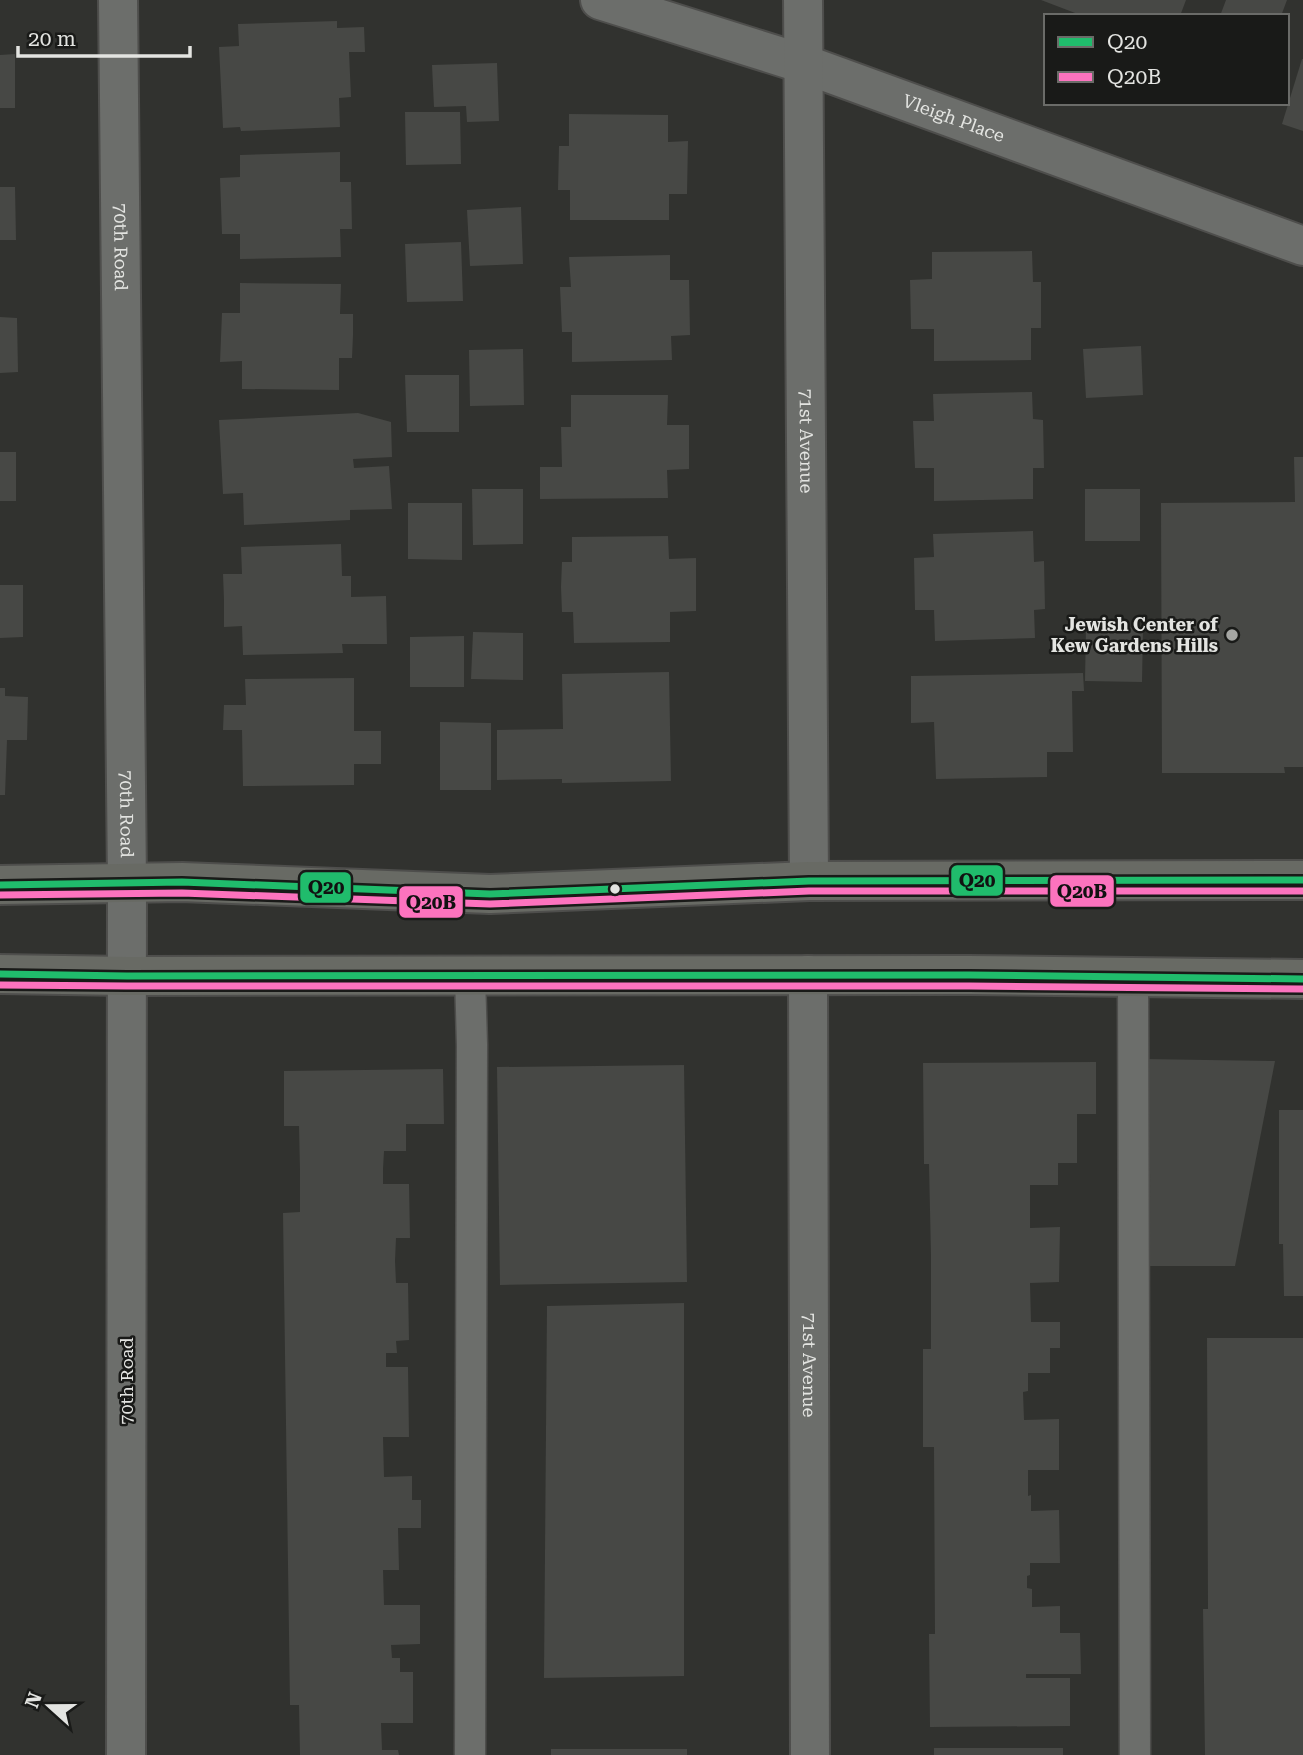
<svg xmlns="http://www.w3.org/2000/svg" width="1303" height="1755" font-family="'Roboto Serif',serif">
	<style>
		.building { fill: #474845 }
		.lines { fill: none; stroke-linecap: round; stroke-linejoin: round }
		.service-casing { stroke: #4e4e4c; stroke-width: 33 }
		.minor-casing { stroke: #4e4e4c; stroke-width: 42 }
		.primary-casing { stroke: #4e4e4c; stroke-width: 42 }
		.service { stroke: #6c6e6b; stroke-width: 30 }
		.minor { stroke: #6c6e6b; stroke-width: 38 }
		.primary { stroke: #686a64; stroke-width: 38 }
		.bus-1-casing { stroke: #191a18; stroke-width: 12 }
		.bus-2-casing { stroke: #191a18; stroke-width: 12 }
		.bus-1 { stroke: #20bc6c; stroke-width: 7 }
		.bus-2 { stroke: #fc73be; stroke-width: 7 }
		.poi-dot { fill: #a5a6a3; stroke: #191a18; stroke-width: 2.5 }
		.bus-dot { fill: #e3e4e1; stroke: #191a18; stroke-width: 2.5 }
		.labels { text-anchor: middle; stroke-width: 5; stroke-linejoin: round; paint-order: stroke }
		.street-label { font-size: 18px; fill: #e3e4e1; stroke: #191a18 }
		.poi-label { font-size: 18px; font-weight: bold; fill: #e3e4e1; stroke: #191a18; text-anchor: end }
		.line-badge { stroke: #191a18; stroke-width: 2.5 }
		.pale-badge-label { font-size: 19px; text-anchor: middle; font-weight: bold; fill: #111 }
	</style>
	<rect width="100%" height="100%" fill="#31322f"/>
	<g class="building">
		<polygon points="1041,0 1186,0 1180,16 1083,16"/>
		<polygon points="1226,0 1287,0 1281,16 1220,16"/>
		<polygon points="337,21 337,28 364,27 365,52 349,52 351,97 339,98 340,127 241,131 240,127 223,128 219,47 239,46 238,24"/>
		<polygon points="15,54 15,108 0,108 0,55"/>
		<polygon points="1302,59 1303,59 1303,131 1282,124"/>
		<polygon points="497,63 499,121 467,122 466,106 434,107 432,65"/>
		<polygon points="405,112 460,112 461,164 406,165"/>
		<polygon points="569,114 668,115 668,142 688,141 687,194 669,194 669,220 570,220 570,190 558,190 559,146 569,146"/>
		<polygon points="340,152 340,182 351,182 352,229 340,229 341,257 240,259 240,234 222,234 220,178 240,177 240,155"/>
		<polygon points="0,187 15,187 16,240 0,240"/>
		<polygon points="521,207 523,264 470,266 467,210"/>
		<polygon points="461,242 463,301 407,302 405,244"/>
		<polygon points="1032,251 1033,282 1041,282 1041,328 1031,328 1031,360 934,361 934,329 911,329 910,280 932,279 932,252"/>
		<polygon points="670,255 670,280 689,280 690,335 671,336 672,360 572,362 572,332 562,332 560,287 571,287 569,257"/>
		<polygon points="240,283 341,284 340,314 353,314 353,335 352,358 339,358 339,390 242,389 242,361 220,362 222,313 240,313"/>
		<polygon points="0,317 17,318 18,372 0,373"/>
		<polygon points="1141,346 1143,395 1086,398 1083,349"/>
		<polygon points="523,349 524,405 470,406 469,350"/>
		<polygon points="405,375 459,375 459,432 407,432"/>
		<polygon points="1032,392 1033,419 1043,420 1044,468 1033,468 1033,499 934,501 934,468 915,468 913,421 934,421 933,394"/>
		<polygon points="571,395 668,395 667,425 689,425 689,469 667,470 668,498 540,499 540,467 562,467 561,427 571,427"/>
		<polygon points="358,413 391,422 392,457 353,459 354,468 389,466 392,509 350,510 350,520 244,525 243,493 223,494 219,420"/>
		<rect x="0" y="452" width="16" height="49"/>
		<polygon points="1294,457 1303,457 1303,767 1284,767 1285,773 1162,773 1161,503 1295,502"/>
		<polygon points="472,489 523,489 523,544 473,545"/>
		<rect x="1085" y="489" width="55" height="52"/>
		<polygon points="408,503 462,503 462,560 408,559"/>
		<polygon points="1033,531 1034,562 1044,561 1045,609 1034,610 1035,638 935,641 934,610 915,610 914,558 934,557 933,534"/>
		<polygon points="668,536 669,559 696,558 696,611 670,612 670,642 574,643 573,612 562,612 561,587 562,562 572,562 572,537"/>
		<polygon points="341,544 342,576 351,576 351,597 386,596 387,644 342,644 343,653 243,655 242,626 224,627 224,600 223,574 242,574 241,547"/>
		<polygon points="0,585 23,585 23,637 0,638"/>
		<polygon points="1086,626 1143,628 1142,682 1085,681"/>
		<polygon points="473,632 523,633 523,680 471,679"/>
		<polygon points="464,636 464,687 410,687 410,637"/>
		<polygon points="669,672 671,781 562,783 562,779 497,780 497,730 563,729 562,674"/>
		<polygon points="1083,673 1084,691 1072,691 1073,752 1047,752 1047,777 936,779 934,722 911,723 911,676"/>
		<polygon points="354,678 354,731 381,731 381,764 354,764 354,785 243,786 242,730 223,730 224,705 246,705 245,679"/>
		<polygon points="0,688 5,688 5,696 28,697 27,740 7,740 5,795 0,795"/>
		<polygon points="440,722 491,723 491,790 440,790"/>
		<polygon points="1142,1059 1275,1061 1235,1266 1142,1266"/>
		<polygon points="1096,1062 1096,1114 1077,1114 1077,1163 1058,1163 1058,1185 1030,1185 1030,1228 1060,1227 1059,1282 1030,1283 1031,1322 1060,1322 1060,1348 1050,1348 1050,1373 1028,1373 1028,1391 1023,1392 1024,1420 1059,1419 1059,1470 1028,1470 1028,1496 1031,1495 1031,1511 1059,1510 1060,1563 1030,1563 1030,1575 1027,1576 1027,1588 1032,1589 1032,1607 1060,1606 1060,1633 1080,1633 1081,1674 1026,1674 1026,1678 1070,1678 1070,1726 930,1727 929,1634 935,1634 934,1447 923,1447 923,1349 931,1349 931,1256 929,1164 924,1164 923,1063"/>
		<polygon points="684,1065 687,1282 500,1285 497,1067"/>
		<polygon points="443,1069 444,1124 406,1124 406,1151 384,1151 383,1169 383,1184 409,1184 410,1238 396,1238 395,1261 396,1283 408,1283 409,1340 396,1341 397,1353 386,1353 386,1367 408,1367 409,1437 383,1437 384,1477 412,1476 412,1500 421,1500 421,1528 398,1528 399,1570 383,1570 384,1605 420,1605 420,1644 391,1645 392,1658 400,1658 400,1672 413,1672 413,1723 381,1723 382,1750 398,1750 399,1755 300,1755 299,1705 290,1705 283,1213 300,1212 300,1170 299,1126 284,1126 284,1071"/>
		<polygon points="1279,1110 1303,1110 1303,1296 1284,1296 1283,1244 1279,1244"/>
		<polygon points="684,1303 684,1676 544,1678 547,1306"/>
		<polygon points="1207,1338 1303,1338 1303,1755 1205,1755 1203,1609 1208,1609"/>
		<rect x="934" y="1748" width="129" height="7"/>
		<rect x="551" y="1749" width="136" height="6"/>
	</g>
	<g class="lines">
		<defs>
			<g id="service">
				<polyline points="1133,977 1135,1755"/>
				<polyline points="470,1755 472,1045 470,976"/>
			</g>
			<g id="minor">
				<path id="s1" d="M118 0 127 883 126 1755"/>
				<path id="s2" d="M600 0 804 64 1303 246"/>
				<path id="s3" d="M803 0 809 881"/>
				<path id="s4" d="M808 975 810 1755"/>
			</g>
			<g id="primary">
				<polyline points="0,885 182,882 490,894 809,881 1303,880"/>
				<polyline points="0,974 127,976 969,975 1303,979"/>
			</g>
		</defs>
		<use href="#service" class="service-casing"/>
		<use href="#minor" class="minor-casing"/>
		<use href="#primary" class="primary-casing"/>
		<use href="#service" class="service"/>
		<use href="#minor" class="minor"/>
		<use href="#primary" class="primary"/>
		<defs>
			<g id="bus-1">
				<polyline points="0,885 182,882 490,894 809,881 1303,880"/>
				<polyline points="0,974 127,976 969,975 1303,979"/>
			</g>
			<g id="bus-2">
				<polyline points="0,895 182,893 490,904 809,891 1303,891"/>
				<polyline points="0,985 127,986 969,986 1303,989"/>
			</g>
		</defs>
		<use href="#bus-1" class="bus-1-casing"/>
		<use href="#bus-2" class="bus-2-casing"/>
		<use href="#bus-1" class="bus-1"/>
		<use href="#bus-2" class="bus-2"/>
	</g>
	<circle class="poi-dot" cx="1232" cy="635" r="7"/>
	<circle class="bus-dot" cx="615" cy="889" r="6"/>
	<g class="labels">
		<g class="street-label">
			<text dy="6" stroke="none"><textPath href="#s2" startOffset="373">Vleigh Place</textPath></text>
			<text dy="6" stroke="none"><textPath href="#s1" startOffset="247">70th Road</textPath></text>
			<text dy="6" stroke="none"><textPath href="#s3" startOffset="441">71st Avenue</textPath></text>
			<text dy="6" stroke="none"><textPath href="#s1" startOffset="814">70th Road</textPath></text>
			<text dy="6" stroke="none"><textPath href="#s4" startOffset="390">71st Avenue</textPath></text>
			<text transform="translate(127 1381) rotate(-90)" y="6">70th Road</text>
		</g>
		<g class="poi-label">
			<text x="1218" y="631">Jewish Center of<tspan x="1218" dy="21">Kew Gardens Hills</tspan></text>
		</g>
	</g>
	<g class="line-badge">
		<rect x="950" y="864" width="54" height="33" rx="7" fill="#20bc6c"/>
		<rect x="299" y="871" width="53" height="33" rx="7" fill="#20bc6c"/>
		<rect x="1049" y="874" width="66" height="34" rx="7" fill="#fc73be"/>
		<rect x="398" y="885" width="66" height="34" rx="7" fill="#fc73be"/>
	</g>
	<g class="pale-badge-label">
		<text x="977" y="887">Q20</text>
		<text x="326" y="894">Q20</text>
		<text x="1082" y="898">Q20B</text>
		<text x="431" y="909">Q20B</text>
	</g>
	<rect x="1044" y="14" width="245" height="91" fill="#191a18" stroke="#6a6b68" stroke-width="2"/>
	<rect x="1058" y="37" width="35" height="10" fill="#20bc6c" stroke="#6a6b68" stroke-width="2"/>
	<text x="1107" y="49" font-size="21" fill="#e3e4e1">Q20</text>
	<rect x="1058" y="72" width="35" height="10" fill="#fc73be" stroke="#6a6b68" stroke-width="2"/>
	<text x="1107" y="84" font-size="21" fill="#e3e4e1">Q20B</text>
	<g transform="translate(49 1706) rotate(291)" stroke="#191a18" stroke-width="5" paint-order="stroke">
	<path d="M0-5L12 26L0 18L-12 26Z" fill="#e3e4e1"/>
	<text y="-10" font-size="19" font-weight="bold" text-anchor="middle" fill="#e3e4e1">N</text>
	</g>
	<path d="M18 46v10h172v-10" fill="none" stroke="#e3e4e1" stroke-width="3.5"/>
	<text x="28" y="46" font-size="21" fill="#e3e4e1" stroke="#191a18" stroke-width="5" paint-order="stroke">20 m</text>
</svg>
